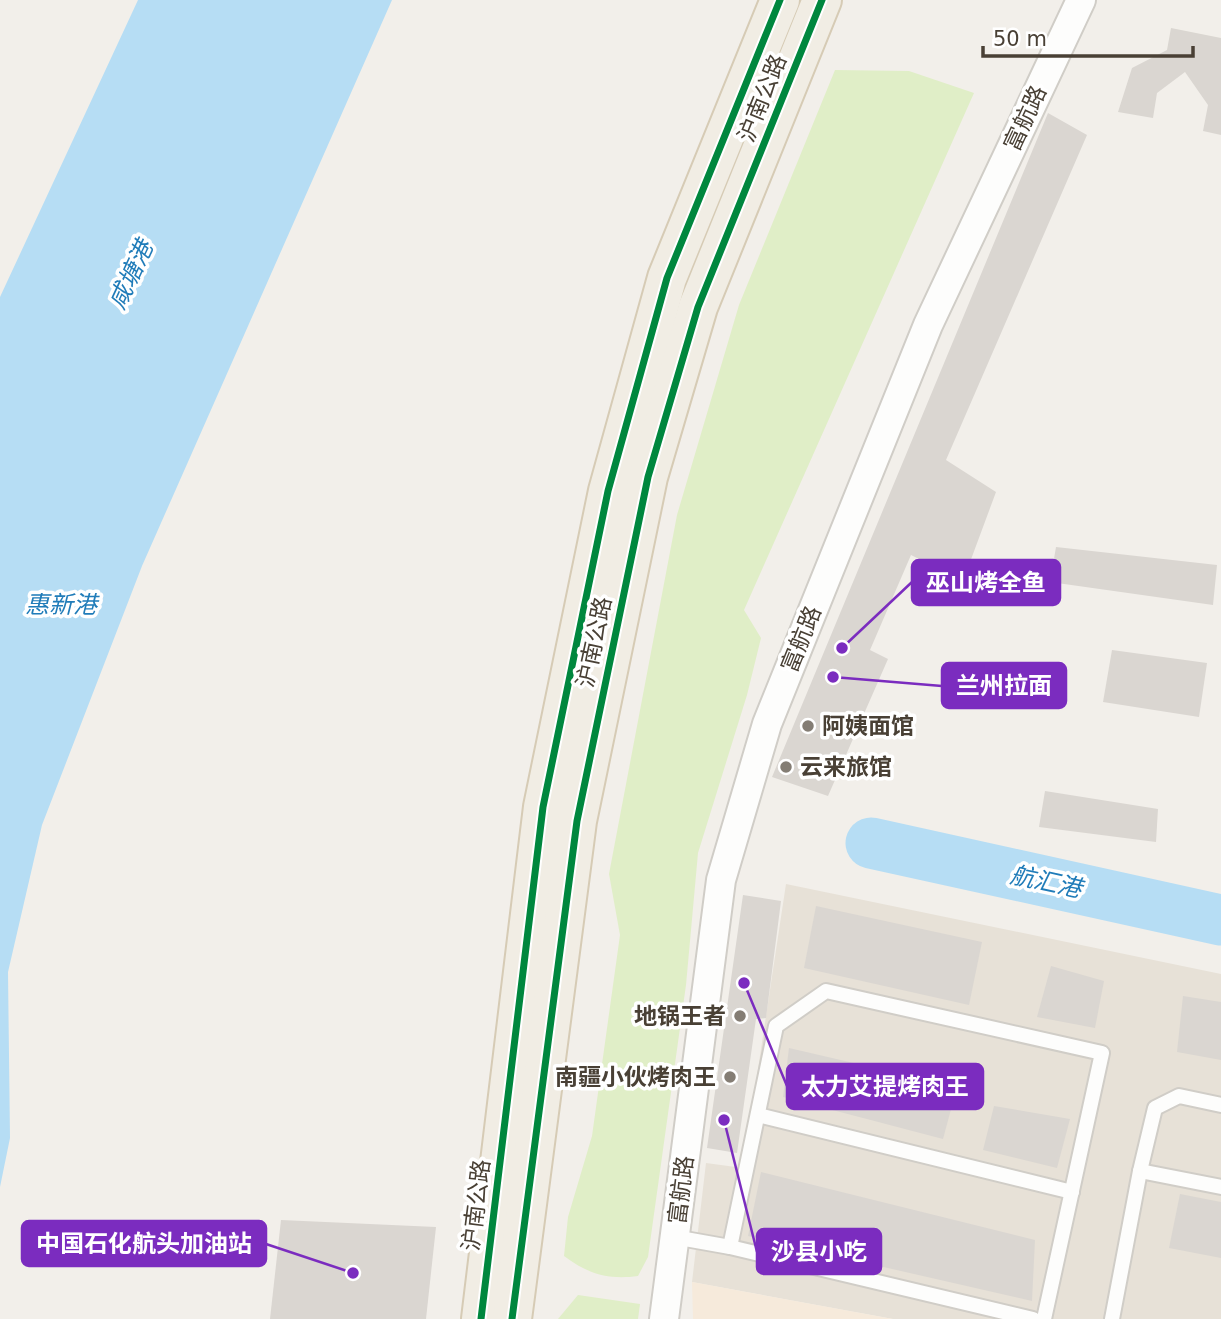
<svg xmlns="http://www.w3.org/2000/svg" width="1221" height="1319" font-family="'DejaVu Sans','Noto Sans SC',sans-serif">
	<style>
		.residential { fill: #e7e1d7 }
		.commercial { fill: #f6eadb }
		.green { fill: #e0eec7 }
		.water { fill: #b6ddf4 }
		.lines { fill: none; stroke-linecap: round; stroke-linejoin: round }
		.river { stroke: #b6ddf4; stroke-width: 51 }
		.building { fill: #dad6d1 }
		.service-casing { stroke: #d0cdc7; stroke-width: 18 }
		.minor-casing { stroke: #d0cdc7; stroke-width: 32 }
		.primary-casing { stroke: #d6cbb5; stroke-width: 42 }
		.service { stroke: #fdfdfc; stroke-width: 14 }
		.minor { stroke: #fdfdfc; stroke-width: 28 }
		.primary { stroke: #f1ede4; stroke-width: 38 }
		.cycleway-casing { stroke: #fff; stroke-width: 11 }
		.cycleway { stroke: #00873e; stroke-width: 7 }
		.poi-dot { fill: #847d74; stroke: #fff; stroke-width: 2.5 }
		.labels { text-anchor: middle; stroke-width: 7; stroke-linejoin: round; paint-order: stroke }
		.street-label { font-size: 23px; fill: #494035; stroke: #fff }
		.poi-label { font-size: 23px; font-weight: bold; fill: #494035; stroke: #fff; text-anchor: start }
		.water-label { font-size: 24px; font-style: italic; fill: #207cb9; stroke: #fff }
		.leader { fill: none; stroke: #7b2cbf; stroke-width: 2.5 }
		.callout-dot { fill: #7b2cbf; stroke: #fff; stroke-width: 2.5 }
		.callout { fill: #7b2cbf; stroke: #7b2cbf; stroke-width: 2.5 }
		.callout-label { font-size: 24px; text-anchor: middle; font-weight: bold; fill: #fff }
	</style>
	<rect width="100%" height="100%" fill="#f2efea"/>
	<polygon class="residential" points="786,884 1221,974 1221,1319 893,1319 692,1282 706,1163 743,1168"/>
	<polygon class="commercial" points="692,1282 893,1319 693,1319"/>
	<g class="green">
		<path d="M835 70 909 71 974 93 744 610 761 638 747 695 698 853 686 985 648 1257 638 1276C608 1280 588 1274 564 1256L568 1217 592 1136 620 935 609 874 677 515 739 305Z"/>
		<polygon points="578,1295 640,1304 638,1319 558,1319"/>
	</g>
	<polygon class="water" points="138,0 392,0 142,566 42,825 8,972 10,1138 0,1187 0,297"/>
	<g class="lines">
		<polyline class="river" points="871,843 1221,920"/>
	</g>
	<g class="building">
		<polygon points="1171,28 1221,38 1221,135 1203,131 1208,105 1185,72 1157,93 1153,118 1118,112 1132,68 1167,50"/>
		<polygon points="1048,113 1087,135 946,460 996,492 963,581 911,555 870,650 888,659 828,796 772,777"/>
		<polygon points="1056,547 1217,565 1213,605 1050,582"/>
		<polygon points="1112,650 1207,663 1199,717 1103,702"/>
		<polygon points="1045,791 1158,809 1156,842 1039,827"/>
		<polygon points="743,895 781,901 766,1018 756,1019 737,1153 707,1148"/>
		<polygon points="816,906 982,942 969,1005 804,968"/>
		<polygon points="1051,966 1104,981 1095,1028 1037,1017"/>
		<polygon points="1183,996 1221,1002 1221,1060 1177,1052"/>
		<polygon points="789,1048 957,1087 943,1139 783,1097"/>
		<polygon points="994,1106 1070,1119 1057,1168 983,1150"/>
		<polygon points="761,1172 1035,1240 1032,1301 748,1236"/>
		<polygon points="1180,1194 1221,1202 1221,1258 1169,1248"/>
		<polygon points="281,1220 436,1227 426,1319 270,1319"/>
	</g>
	<g class="lines">
		<defs>
			<g id="service">
				<polyline points="758,1115 1072,1192"/>
				<polyline points="1140,1171 1221,1187"/>
				<polyline points="674,1237 730,1247 1033,1319"/>
				<polyline points="730,1247 776,1026 826,991 1102,1053 1044,1319"/>
				<polyline points="1112,1319 1140,1171 1155,1108 1179,1096 1221,1105"/>
			</g>
			<polyline id="minor" points="664,1319 721,880 767,724 928,325 1081,0"/>
			<g id="primary">
				<polyline points="481,1319 543,807 608,491 667,278 780,0"/>
				<polyline points="512,1319 577,821 648,477 698,307 822,0"/>
			</g>
		</defs>
		<use href="#service" class="service-casing"/>
		<use href="#minor" class="minor-casing"/>
		<use href="#primary" class="primary-casing"/>
		<use href="#service" class="service"/>
		<use href="#minor" class="minor"/>
		<use href="#primary" class="primary"/>
		<defs>
			<g id="cycleway">
				<polyline points="481,1319 543,807 608,491 667,278 780,0"/>
				<polyline points="512,1319 577,821 648,477 698,307 822,0"/>
			</g>
		</defs>
		<use href="#cycleway" class="cycleway-casing"/>
		<use href="#cycleway" class="cycleway"/>
	</g>
	<g class="poi-dot">
		<circle cx="808" cy="726" r="7"/>
		<circle cx="786" cy="767" r="7"/>
		<circle cx="740" cy="1016" r="7"/>
		<circle cx="730" cy="1077" r="7"/>
	</g>
	<g class="labels">
		<g class="street-label">
			<text transform="translate(762 98) rotate(-68)" y="8">沪南公路</text>
			<text transform="translate(1025 118) rotate(-65)" y="8">富航路</text>
			<text transform="translate(801 639) rotate(-68)" y="8">富航路</text>
			<text transform="translate(594 642) rotate(-78)" y="8">沪南公路</text>
			<text transform="translate(681 1190) rotate(-83)" y="8">富航路</text>
			<text transform="translate(476 1205) rotate(-83)" y="8">沪南公路</text>
		</g>
		<g class="poi-label">
			<text x="822" y="734">阿姨面馆</text>
			<text x="800" y="775">云来旅馆</text>
			<text x="726" y="1024" text-anchor="end">地锅王者</text>
			<text x="716" y="1085" text-anchor="end">南疆小伙烤肉王</text>
		</g>
		<g class="water-label">
			<text transform="translate(131 275) rotate(-65)" y="8">咸塘港</text>
			<text x="61" y="613">惠新港</text>
			<text transform="translate(1046 882) rotate(12)" y="8">航汇港</text>
		</g>
	</g>
	<path class="leader" d="M842 648L912 582M833 677L942 686M744 983L787 1086M353 1273L266 1244M724 1120L757 1252"/>
	<g class="callout-dot">
		<circle cx="842" cy="648" r="7"/>
		<circle cx="833" cy="677" r="7"/>
		<circle cx="744" cy="983" r="7"/>
		<circle cx="353" cy="1273" r="7"/>
		<circle cx="724" cy="1120" r="7"/>
	</g>
	<g class="callout">
		<rect x="912" y="560" width="148" height="45" rx="7"/>
		<rect x="942" y="663" width="124" height="45" rx="7"/>
		<rect x="787" y="1064" width="196" height="45" rx="7"/>
		<rect x="22" y="1221" width="244" height="45" rx="7"/>
		<rect x="757" y="1229" width="124" height="45" rx="7"/>
	</g>
	<g class="callout-label">
		<text x="986" y="591">巫山烤全鱼</text>
		<text x="1004" y="694">兰州拉面</text>
		<text x="885" y="1095">太力艾提烤肉王</text>
		<text x="144" y="1252">中国石化航头加油站</text>
		<text x="819" y="1260">沙县小吃</text>
	</g>
	<path d="M983 46v10h210v-10" fill="none" stroke="#494035" stroke-width="3.5"/>
	<text x="993" y="46" font-size="21" fill="#494035" stroke="#ffffff" stroke-width="5" paint-order="stroke">50 m</text>
</svg>
